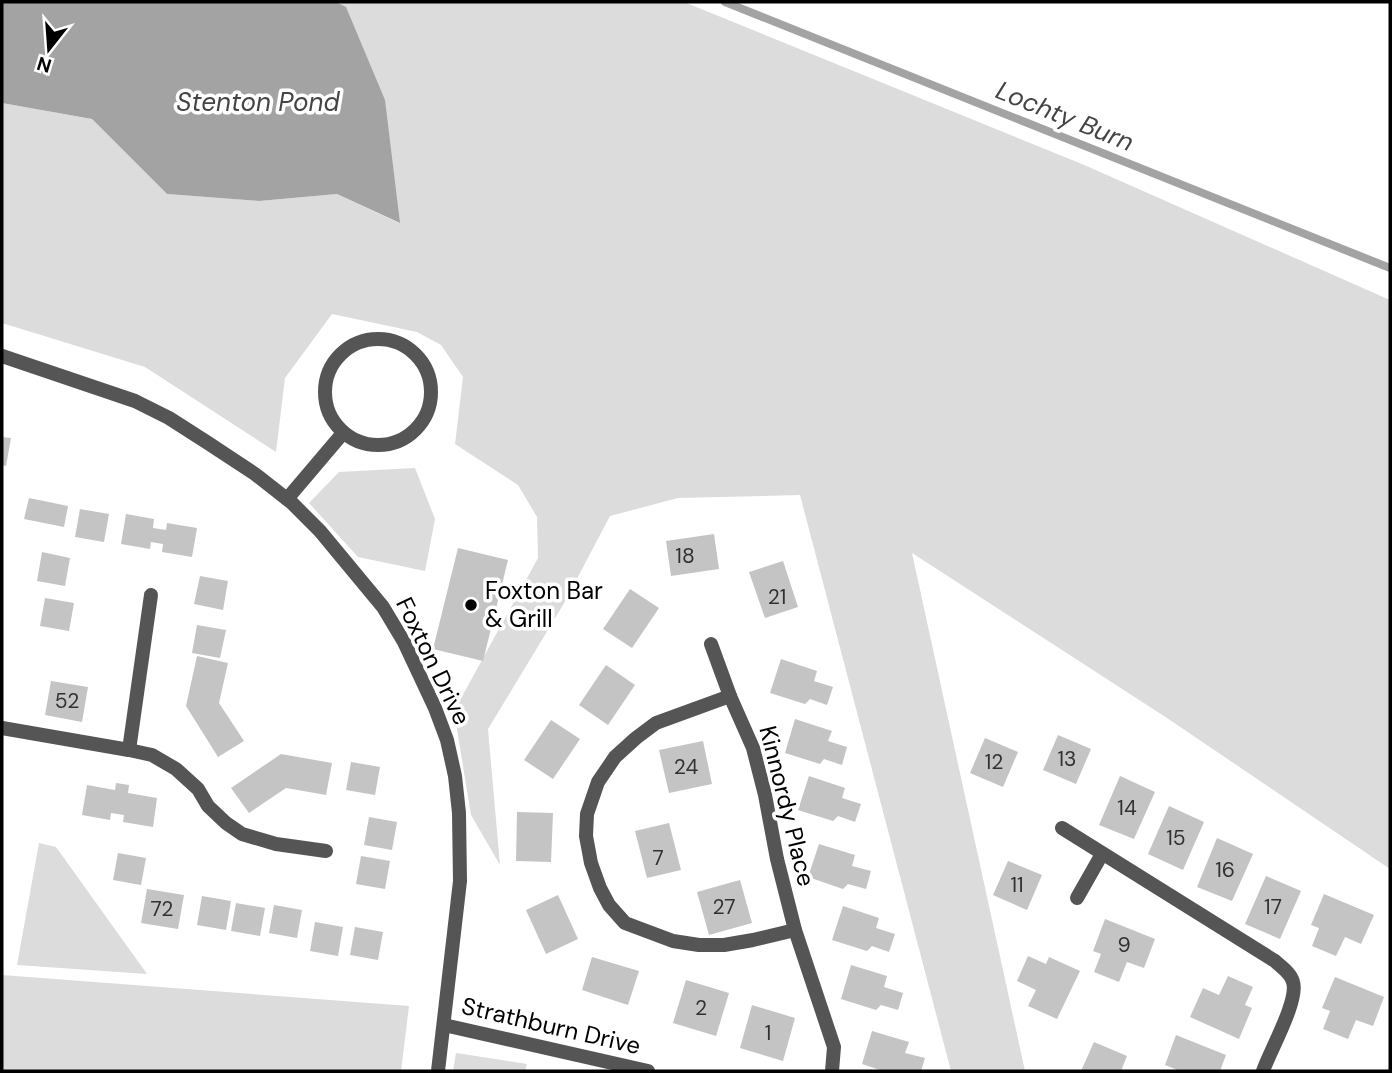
<svg xmlns="http://www.w3.org/2000/svg" width="1392" height="1073" font-family="'DM Sans',sans-serif">
	<style>
		.green { fill: #dcdcdc }
		.water { fill: #a3a3a3 }
		.lines { fill: none; stroke-linecap: round; stroke-linejoin: round }
		.stream { stroke: #a3a3a3; stroke-width: 8 }
		.building { fill: #c4c4c4 }
		.lane { stroke: #555; stroke-width: 14 }
		.street { stroke: #555; stroke-width: 14 }
		.poi-dot { fill: #000; stroke: #fff; stroke-width: 2.5 }
		.labels { text-anchor: middle; stroke-width: 7; stroke-linejoin: round; paint-order: stroke }
		.number-label { font-size: 21px; fill: #313131 }
		.poi-label { font-size: 24px; fill: #000; stroke: #fff; text-anchor: start }
		.street-label { font-size: 24px; fill: #000; stroke: #fff }
		.water-label { font-size: 26px; font-style: italic; fill: #444; stroke: #fff }
	</style>
	<rect width="100%" height="100%" fill="#fff"/>
	<g class="green">
		<polygon points="336,2 684,2 1082,164 1390,300 1390,869 1167,718 912,553 1025,1071 951,1071 800,495 678,498 610,516 563,605 488,729 500,865 471,815 454,711 538,558 537,517 518,485 455,444 463,377 441,345 417,332 332,314 285,378 276,452 145,367 2,323 2,103 92,119 167,194 259,201 337,194 399,223 346,8"/>
		<polygon points="415,468 435,519 425,571 358,557 309,503 339,472"/>
		<polygon points="39,843 56,847 147,974 17,965"/>
		<polygon points="2,975 409,1006 401,1071 2,1071"/>
		<polygon points="456,1053 527,1064 525,1071 453,1071"/>
	</g>
	<polygon class="water" points="2,2 336,2 346,7 385,100 400,223 337,194 259,201 167,194 92,119 2,103"/>
	<g class="lines">
		<polyline class="stream" points="725,2 1390,268"/>
	</g>
	<g class="building">
		<polygon points="2,437 11,438 6,466 2,465"/>
		<polygon points="29,498 68,506 64,527 24,519"/>
		<polygon points="80,509 109,514 104,542 75,537"/>
		<polygon points="126,514 154,519 153,528 166,530 167,523 197,528 192,557 162,552 163,544 151,542 150,549 121,544"/>
		<polygon points="714,534 719,569 671,576 666,541"/>
		<polygon points="458,548 508,560 483,661 433,649"/>
		<polygon points="42,552 70,558 65,586 37,581"/>
		<polygon points="783,561 798,607 765,618 749,572"/>
		<polygon points="200,576 228,581 223,610 194,604"/>
		<polygon points="630,589 659,608 632,648 603,629"/>
		<polygon points="45,598 74,603 69,631 40,626"/>
		<polygon points="197,625 226,630 220,658 192,653"/>
		<polygon points="197,656 228,663 219,703 244,741 218,757 186,706"/>
		<polygon points="781,659 817,671 814,681 833,687 827,705 810,699 805,704 770,693"/>
		<polygon points="606,665 635,685 608,725 579,705"/>
		<polygon points="51,681 88,687 82,722 45,715"/>
		<polygon points="795,719 832,731 828,741 847,747 842,765 824,759 820,764 785,753"/>
		<polygon points="551,720 580,739 553,779 524,760"/>
		<polygon points="1058,735 1091,749 1076,784 1043,770"/>
		<polygon points="985,738 1018,752 1003,787 970,773"/>
		<polygon points="703,741 712,784 669,793 659,750"/>
		<polygon points="281,754 332,763 326,795 286,788 249,813 231,788"/>
		<polygon points="351,762 380,767 375,795 346,790"/>
		<polygon points="809,776 845,788 842,798 861,804 855,822 838,816 833,821 798,810"/>
		<polygon points="1120,776 1155,792 1134,839 1099,825"/>
		<polygon points="116,783 129,785 128,793 157,798 153,827 123,822 124,815 111,813 110,820 82,815 87,785 115,790"/>
		<polygon points="1169,806 1204,822 1183,870 1148,854"/>
		<polygon points="517,812 553,813 551,862 516,861"/>
		<polygon points="369,817 397,822 392,850 364,845"/>
		<polygon points="669,823 681,870 647,878 635,831"/>
		<polygon points="1217,838 1253,854 1232,901 1197,887"/>
		<polygon points="819,844 855,855 852,866 871,871 866,889 848,884 843,889 808,877"/>
		<polygon points="118,853 146,858 141,885 113,880"/>
		<polygon points="361,856 390,861 385,889 356,884"/>
		<polygon points="1008,861 1042,875 1027,910 993,895"/>
		<polygon points="1266,876 1301,891 1280,939 1245,924"/>
		<polygon points="740,880 752,923 709,935 697,892"/>
		<polygon points="147,889 184,895 178,929 141,923"/>
		<polygon points="1324,894 1374,915 1361,944 1345,937 1336,956 1312,946 1319,928 1311,925"/>
		<polygon points="558,895 578,939 546,954 526,910"/>
		<polygon points="202,896 231,901 226,930 197,925"/>
		<polygon points="236,903 265,908 260,936 231,931"/>
		<polygon points="274,905 302,910 297,938 269,933"/>
		<polygon points="843,906 879,918 876,928 895,934 889,952 872,946 867,951 832,940"/>
		<polygon points="1105,919 1155,939 1144,968 1127,962 1119,982 1094,972 1101,954 1093,951"/>
		<polygon points="315,922 343,927 338,956 310,951"/>
		<polygon points="355,927 383,932 378,960 350,955"/>
		<polygon points="1028,956 1046,964 1049,957 1080,971 1057,1019 1028,1006 1036,990 1017,981"/>
		<polygon points="592,957 639,971 628,1005 582,990"/>
		<polygon points="851,965 887,976 884,987 903,993 898,1010 881,1005 876,1010 841,999"/>
		<polygon points="1228,976 1253,987 1245,1005 1252,1008 1239,1039 1190,1017 1203,988 1219,995"/>
		<polygon points="1335,977 1384,997 1373,1026 1356,1020 1348,1039 1323,1029 1330,1011 1322,1008"/>
		<polygon points="686,980 729,993 716,1036 673,1023"/>
		<polygon points="752,1005 795,1018 783,1061 740,1048"/>
		<polygon points="872,1031 909,1042 905,1053 925,1058 921,1071 883,1071 862,1064"/>
		<polygon points="1176,1035 1226,1055 1220,1071 1180,1071 1165,1065"/>
		<polygon points="1094,1042 1127,1056 1121,1071 1081,1071"/>
	</g>
	<g class="lines">
		<g class="lane">
			<circle cx="378" cy="392" r="53"/>
			<polyline points="287,499 343,433"/>
		</g>
		<g class="street">
			<polyline points="2,356 135,401 169,418 208,443 255,474 292,503 320,531 383,607 404,642 420,676 435,708 447,740 455,776 459,813 460,881 438,1071"/>
			<polyline points="711,644 730,696 753,748 765,795 777,859 795,930 834,1047 832,1071"/>
			<polyline points="730,696 656,723 636,738 615,757 598,782 587,814 586,836 591,863 600,888 609,905 625,923 673,941 699,945 724,945 753,940 795,930"/>
			<polyline points="2,728 129,750 152,755 176,769 198,789 208,806 226,823 242,834 276,844 326,851"/>
			<polyline points="129,750 151,595"/>
			<path d="M1062 828 1275 961C1281 967 1291 973 1293 982 1299 1000 1270 1051 1263 1071"/>
			<polyline points="1077,898 1102,854"/>
			<polyline points="444,1025 648,1071"/>
		</g>
	</g>
	<circle class="poi-dot" cx="471" cy="605" r="7"/>
	<g class="labels">
		<g class="number-label">
			<text x="685" y="563">18</text>
			<text x="777" y="604">21</text>
			<text x="67" y="708">52</text>
			<text x="1067" y="766">13</text>
			<text x="994" y="769">12</text>
			<text x="686" y="774">24</text>
			<text x="1127" y="815">14</text>
			<text x="1176" y="845">15</text>
			<text x="658" y="865">7</text>
			<text x="1225" y="877">16</text>
			<text x="1017" y="892">11</text>
			<text x="724" y="914">27</text>
			<text x="1273" y="914">17</text>
			<text x="162" y="916">72</text>
			<text x="1124" y="952">9</text>
			<text x="701" y="1015">2</text>
			<text x="768" y="1040">1</text>
		</g>
		<g class="poi-label">
			<text x="485" y="599">Foxton Bar<tspan x="485" dy="28">&amp; Grill</tspan></text>
		</g>
		<g class="street-label">
			<text transform="translate(433 661) rotate(64)" y="8">Foxton Drive</text>
			<text transform="translate(787 806) rotate(76)" y="8">Kinnordy Place</text>
			<text transform="translate(551 1026) rotate(13)" y="8">Strathburn Drive</text>
		</g>
		<g class="water-label">
			<text x="258" y="111">Stenton Pond</text>
			<text transform="translate(1065 116) rotate(22)" y="9">Lochty Burn</text>
		</g>
	</g>
	<rect width="1392" height="1073" fill="none" stroke="#000000" stroke-width="7"/>
	<g transform="translate(49 49) rotate(197)" stroke="#ffffff" stroke-width="5" paint-order="stroke">
	<path d="M0-5L12 26L0 18L-12 26Z" fill="#000000"/>
	<text y="-10" font-size="19" font-weight="bold" text-anchor="middle" fill="#000000">N</text>
	</g>
</svg>
